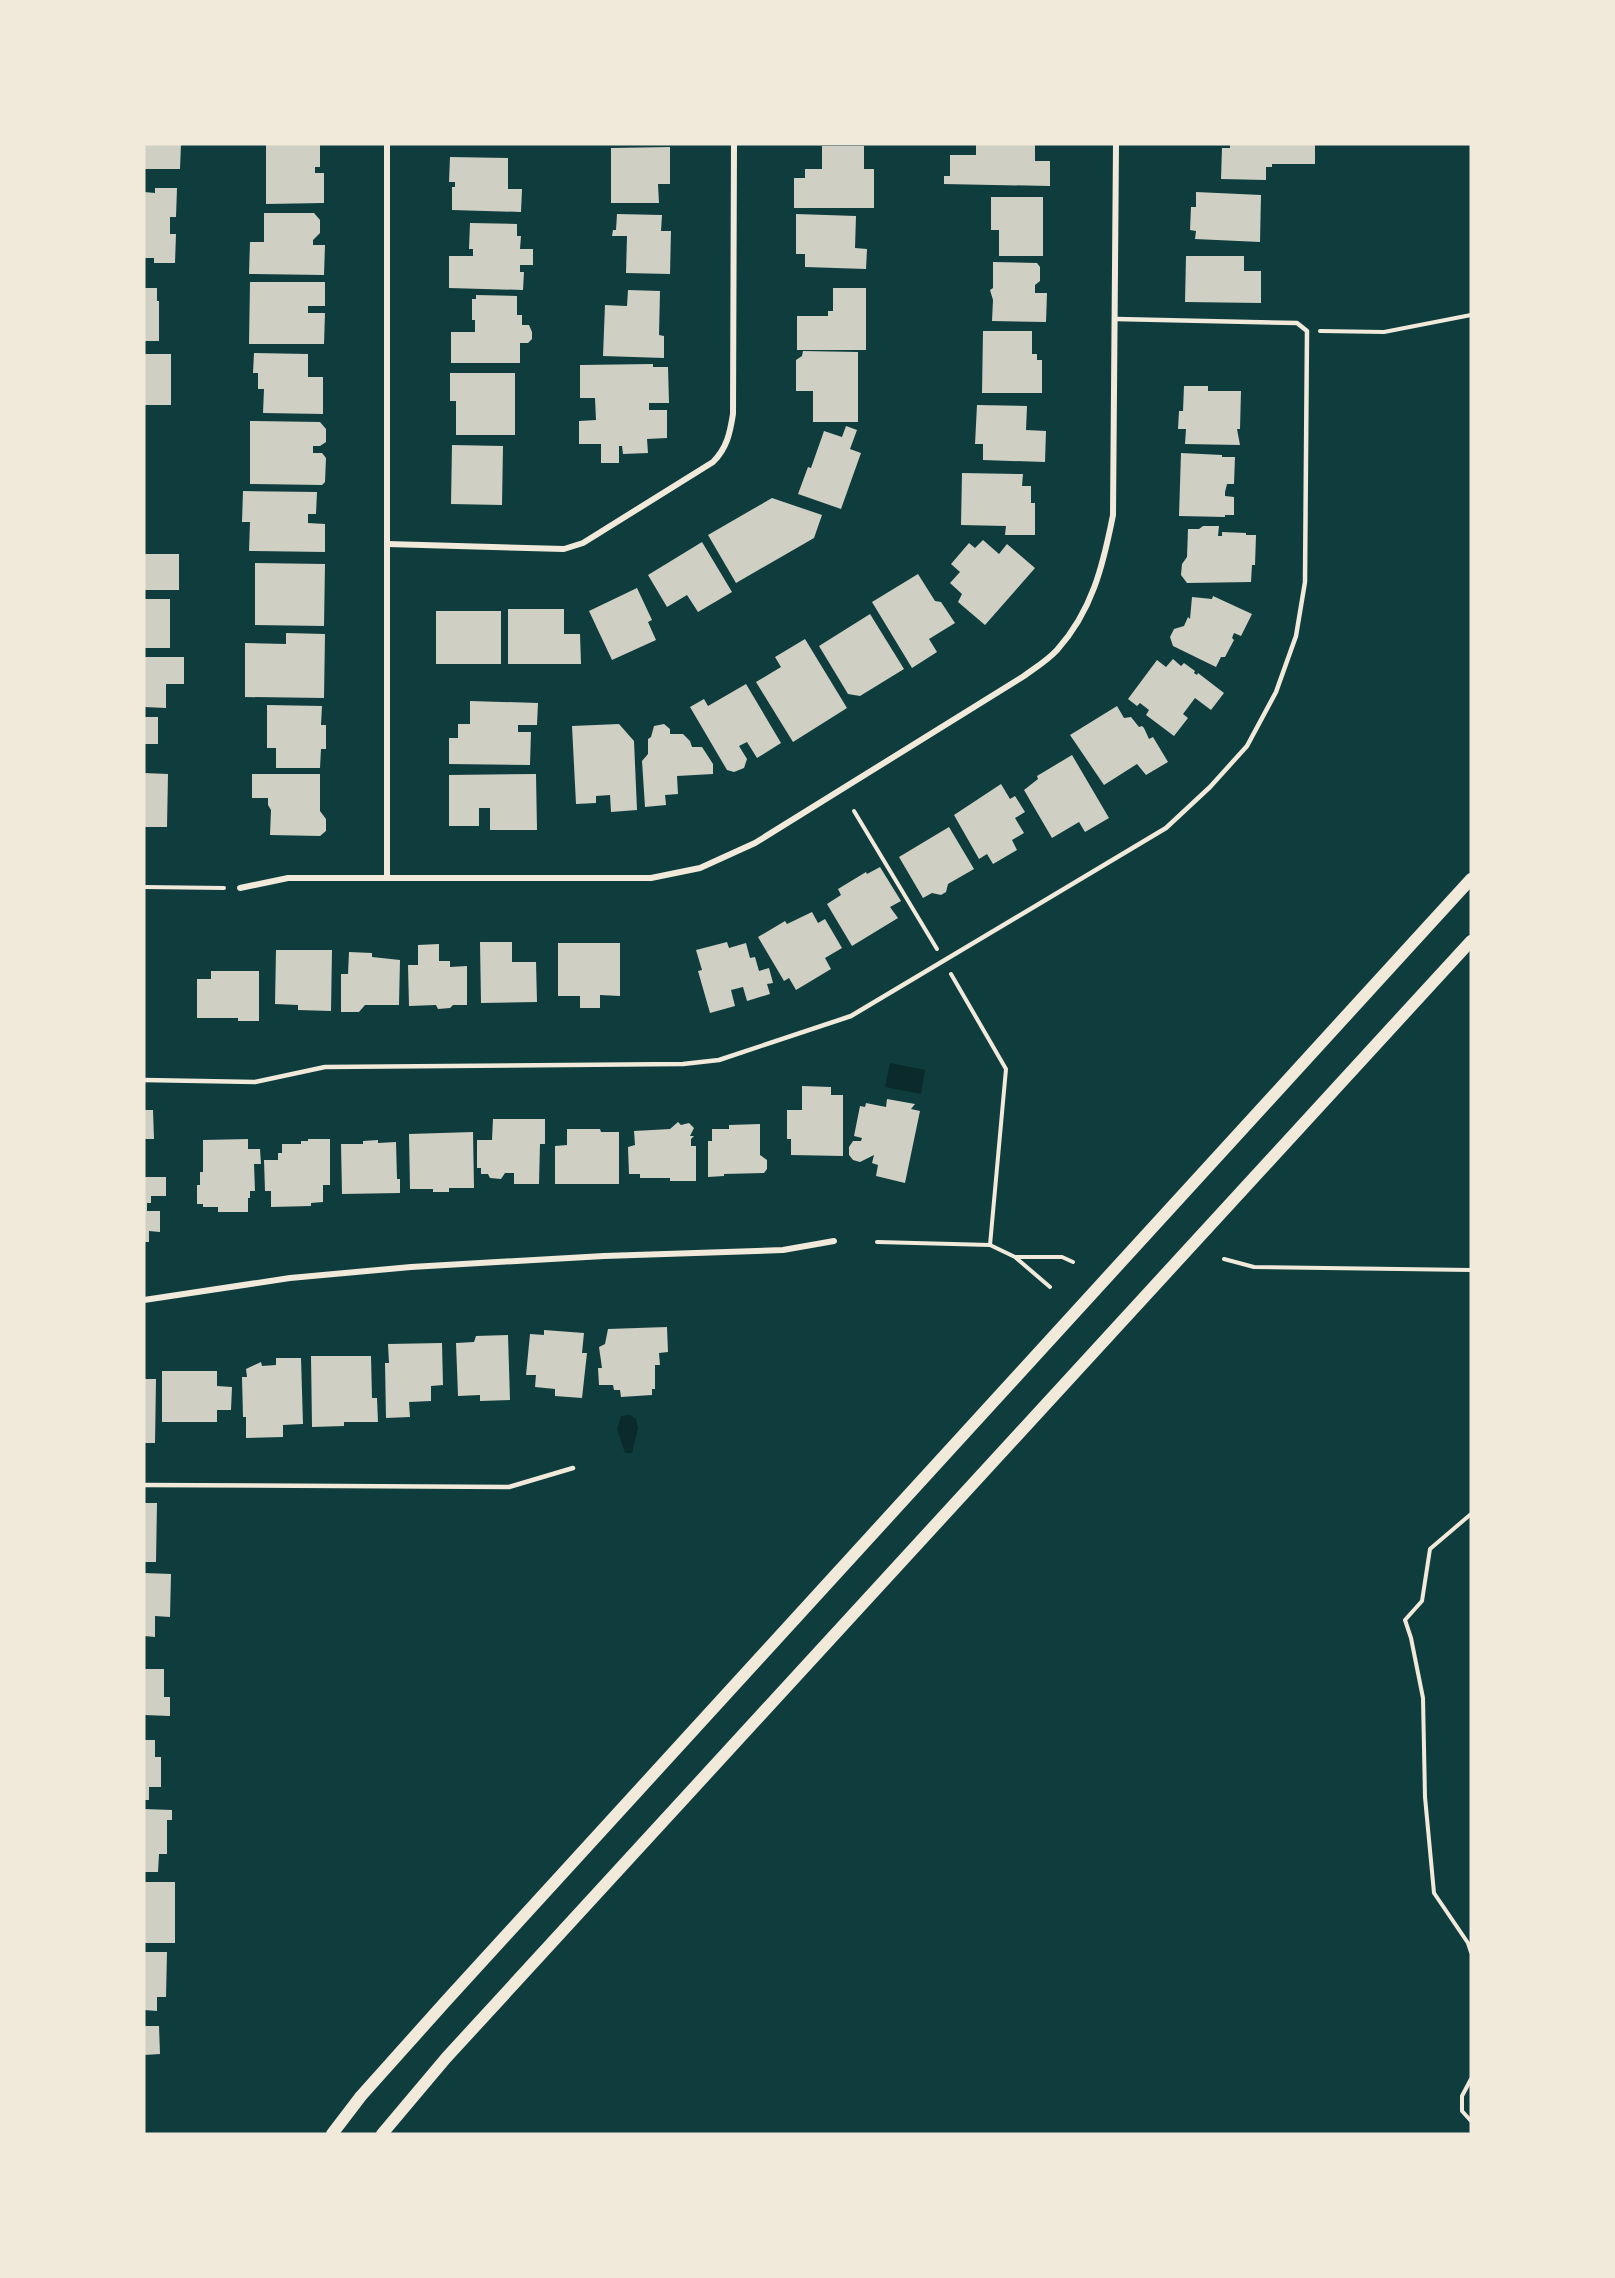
<svg xmlns="http://www.w3.org/2000/svg" width="1615" height="2278" font-family="'Varela Round',sans-serif">
	<style>
		.water { fill: #0a2a2b }
		.building { fill: #cfcfc3 }
		.lines { fill: none; stroke-linecap: round; stroke-linejoin: round }
		.path { stroke: #f1e9da; stroke-width: 4 }
		.service { stroke: #f1e9da; stroke-width: 4.5 }
		.minor { stroke: #f1e9da; stroke-width: 6 }
		.secondary { stroke: #f1e9da; stroke-width: 12 }
	</style>
	<rect width="100%" height="100%" fill="#0f3d3e"/>
	<g class="water">
		<polygon points="890,1063 925,1070 921,1094 885,1087"/>
		<polygon points="630,1415 636,1419 638,1428 632,1453 625,1453 617,1429 621,1416"/>
	</g>
	<g class="building">
		<polygon points="144,144 181,144 180,169 144,169"/>
		<polygon points="266,144 320,144 320,167 315,167 315,173 324,173 324,203 266,204"/>
		<polygon points="976,144 1035,144 1035,161 1050,161 1050,186 944,184 944,176 950,176 950,155 976,155"/>
		<polygon points="1230,144 1315,144 1315,164 1272,164 1272,167 1266,167 1266,180 1221,179 1222,148 1230,148"/>
		<polygon points="822,146 864,146 864,169 874,169 874,208 794,208 794,178 805,178 805,169 822,169"/>
		<polygon points="670,147 670,184 658,184 659,203 611,203 611,148"/>
		<polygon points="450,157 508,158 508,189 522,189 521,212 452,210 452,187 455,187 455,182 449,182"/>
		<polygon points="155,188 177,188 176,217 170,217 170,234 176,234 175,263 154,263 154,258 144,258 144,192 155,193"/>
		<polygon points="1196,192 1261,195 1260,242 1195,239 1196,231 1190,230 1191,207 1196,207"/>
		<polygon points="991,197 1043,197 1043,256 999,256 999,230 991,230"/>
		<polygon points="264,213 314,213 320,220 320,233 313,240 313,245 325,245 324,275 249,274 250,242 264,242"/>
		<polygon points="617,214 662,215 661,231 671,231 670,274 626,273 627,236 612,236 613,230 616,230"/>
		<polygon points="796,214 856,216 855,248 867,249 866,269 805,267 805,254 796,254"/>
		<polygon points="470,223 517,224 517,236 521,236 520,249 533,249 533,265 520,265 520,272 524,272 523,290 449,288 449,256 473,256 473,249 469,249"/>
		<polygon points="1186,256 1244,256 1244,271 1261,271 1261,303 1185,302"/>
		<polygon points="993,262 1037,263 1040,267 1040,281 1035,285 1035,293 1047,293 1046,322 992,321 993,300 990,290 993,288"/>
		<polygon points="250,282 325,282 325,306 308,306 308,313 325,313 324,344 249,344"/>
		<polygon points="144,288 157,288 157,301 159,301 159,341 144,341"/>
		<polygon points="833,288 866,288 866,350 797,350 797,316 828,316 828,311 833,311"/>
		<polygon points="628,290 660,291 659,335 664,336 664,358 603,356 605,305 627,306"/>
		<polygon points="476,295 517,296 517,315 522,315 522,325 529,325 532,332 532,339 528,343 520,343 520,363 451,363 451,332 475,332 475,320 472,320 472,299 476,299"/>
		<polygon points="983,331 1032,331 1032,354 1037,354 1037,360 1042,360 1042,393 982,393"/>
		<polygon points="803,351 858,352 858,422 813,422 813,391 796,391 796,360 802,356"/>
		<polygon points="254,353 308,354 308,377 323,377 323,414 263,413 264,389 258,389 258,373 253,373"/>
		<rect x="144" y="354" width="27" height="51"/>
		<polygon points="653,364 653,367 668,367 669,403 649,403 649,410 667,410 667,438 647,439 648,453 623,454 622,446 619,446 619,463 601,463 601,444 579,444 579,421 596,420 595,398 580,398 580,365"/>
		<polygon points="450,373 515,373 515,435 456,435 456,401 450,401"/>
		<polygon points="1184,386 1208,386 1208,391 1241,391 1240,429 1237,429 1240,445 1185,444 1186,429 1178,429 1179,411 1183,411"/>
		<polygon points="977,405 1027,406 1026,430 1046,431 1045,462 983,460 983,444 975,444"/>
		<polygon points="250,421 320,422 326,429 326,442 320,446 313,446 313,453 322,453 326,458 325,482 322,485 250,484"/>
		<polygon points="846,426 857,430 850,449 861,453 841,509 798,494 808,467 811,468 824,431 842,437"/>
		<polygon points="452,445 503,446 502,505 451,504"/>
		<polygon points="1181,453 1222,455 1222,457 1235,457 1234,484 1227,484 1225,492 1225,496 1234,497 1234,515 1225,515 1225,517 1179,516"/>
		<polygon points="962,473 1023,474 1022,486 1031,486 1031,503 1035,503 1035,535 1005,535 1006,526 961,525"/>
		<polygon points="243,491 317,492 316,514 308,514 308,523 325,524 325,552 249,551 250,522 242,522"/>
		<polygon points="772,498 822,515 814,538 736,583 708,535"/>
		<polygon points="1203,526 1219,526 1218,536 1222,536 1222,532 1246,533 1246,535 1256,535 1255,565 1252,565 1251,582 1187,583 1181,575 1182,564 1187,557 1188,529 1199,529"/>
		<polygon points="983,540 999,554 1007,544 1035,568 985,625 958,602 962,594 950,583 960,572 951,564 969,543 975,548"/>
		<polygon points="702,542 732,592 698,612 687,595 667,607 648,575"/>
		<rect x="144" y="554" width="35" height="36"/>
		<polygon points="255,563 325,564 324,626 255,625"/>
		<polygon points="918,574 935,601 941,602 955,623 929,639 937,652 912,668 872,602"/>
		<polygon points="637,588 652,620 648,622 656,640 612,660 589,611"/>
		<polygon points="1213,596 1252,614 1241,636 1234,633 1232,638 1234,640 1225,657 1221,657 1216,667 1173,646 1170,637 1174,629 1184,626 1188,617 1190,619 1192,597 1212,599"/>
		<rect x="144" y="599" width="26" height="49"/>
		<polygon points="508,609 564,609 564,634 580,634 581,664 508,664"/>
		<rect x="436" y="611" width="65" height="53"/>
		<polygon points="870,614 904,669 860,696 848,694 819,646"/>
		<polygon points="286,633 325,634 324,698 245,697 245,643 286,644"/>
		<polygon points="805,639 847,708 793,742 756,682 781,667 775,657"/>
		<polygon points="144,657 184,657 184,684 166,684 166,708 144,707"/>
		<polygon points="1173,659 1181,666 1184,663 1195,671 1194,673 1197,675 1198,673 1224,693 1211,710 1195,698 1183,714 1188,718 1174,736 1146,715 1149,710 1140,703 1137,706 1128,699 1157,660 1166,667"/>
		<polygon points="746,684 781,743 757,758 747,742 739,746 747,759 744,768 734,772 727,770 690,707 704,699 708,706"/>
		<polygon points="470,701 538,703 537,725 518,725 518,732 531,732 530,765 449,764 449,738 458,738 458,724 470,724"/>
		<polygon points="267,705 322,706 321,725 326,725 326,749 321,749 320,768 276,768 276,748 267,748"/>
		<polygon points="1117,706 1124,718 1131,717 1139,727 1142,726 1144,728 1149,739 1153,737 1168,762 1146,775 1137,764 1104,785 1070,735"/>
		<rect x="144" y="717" width="14" height="27"/>
		<polygon points="619,724 634,741 637,810 611,812 610,795 596,796 596,803 576,804 572,726"/>
		<polygon points="664,724 670,729 670,734 683,734 690,741 692,747 702,747 713,764 713,774 677,776 678,794 665,795 666,805 645,807 642,761 648,754 648,739 651,737 654,726"/>
		<polygon points="1072,755 1109,818 1085,832 1079,822 1052,838 1024,790 1038,779 1037,776"/>
		<polygon points="144,773 168,774 167,827 144,827"/>
		<polygon points="252,774 320,774 320,811 326,819 326,831 320,836 270,835 271,810 268,805 268,798 252,798"/>
		<polygon points="536,774 537,830 490,830 490,808 479,808 479,826 449,826 449,775"/>
		<polygon points="1001,784 1010,799 1015,796 1025,812 1015,818 1024,833 1012,840 1017,850 993,864 987,854 979,859 954,815"/>
		<polygon points="949,827 974,869 948,884 946,892 941,895 932,893 923,898 899,857"/>
		<polygon points="880,867 901,901 890,907 898,918 852,946 827,904 841,895 838,889 866,872 867,874"/>
		<polygon points="812,912 818,923 825,919 842,948 825,958 831,969 796,990 789,978 784,981 758,937 785,921 787,924"/>
		<polygon points="480,942 512,942 512,962 536,962 537,1002 481,1003"/>
		<polygon points="727,942 729,948 746,943 750,958 755,957 759,971 769,968 773,983 767,984 770,994 747,1001 743,987 731,990 735,1006 710,1013 698,971 702,970 696,950"/>
		<polygon points="558,943 620,943 620,996 600,995 600,1008 580,1008 580,996 558,996"/>
		<polygon points="439,944 439,961 450,961 450,967 467,966 467,1005 453,1005 450,1008 438,1009 436,1005 409,1006 408,965 418,965 418,945"/>
		<polygon points="276,950 332,950 331,1011 298,1010 298,1005 275,1004"/>
		<polygon points="349,952 372,953 372,957 400,960 399,1005 365,1005 359,1012 341,1012 341,974 348,974"/>
		<polygon points="211,971 259,971 259,1021 238,1021 238,1018 197,1018 197,979 211,979"/>
		<polygon points="802,1086 831,1087 831,1095 843,1095 843,1156 791,1155 791,1139 787,1139 787,1110 802,1110"/>
		<polygon points="887,1099 915,1104 911,1109 920,1111 905,1183 876,1176 878,1165 872,1163 874,1155 860,1162 853,1160 849,1155 849,1147 853,1141 861,1141 862,1138 854,1136 860,1106 865,1107 866,1103 886,1107"/>
		<polygon points="144,1110 153,1110 154,1139 144,1139"/>
		<polygon points="493,1119 545,1119 545,1144 540,1144 539,1184 514,1184 514,1173 505,1173 501,1179 490,1178 488,1174 481,1174 481,1168 477,1168 477,1140 492,1140"/>
		<polygon points="678,1122 681,1125 689,1123 694,1128 690,1136 694,1136 691,1139 691,1146 696,1146 696,1181 670,1181 670,1178 640,1178 640,1174 629,1174 628,1147 635,1145 634,1131 670,1129"/>
		<polygon points="760,1124 760,1155 767,1160 767,1169 764,1173 724,1174 724,1176 708,1177 708,1141 712,1141 712,1129 729,1129 729,1125"/>
		<polygon points="567,1129 600,1129 601,1132 619,1132 619,1184 555,1184 555,1146 567,1145"/>
		<polygon points="473,1132 474,1188 449,1188 449,1192 433,1192 433,1189 410,1189 409,1134"/>
		<polygon points="248,1139 248,1149 260,1149 261,1164 254,1164 255,1191 250,1191 250,1198 248,1198 248,1212 218,1212 218,1207 203,1207 203,1204 197,1204 197,1185 200,1185 200,1172 203,1172 203,1140"/>
		<polygon points="308,1139 330,1139 330,1185 323,1185 323,1202 311,1203 311,1206 271,1207 271,1191 265,1191 264,1160 278,1160 278,1153 282,1153 282,1144 301,1144 301,1141 308,1141"/>
		<polygon points="378,1140 378,1143 396,1142 397,1179 400,1179 400,1193 342,1194 341,1144 363,1144 363,1141"/>
		<polygon points="144,1177 166,1177 166,1196 151,1196 151,1203 147,1203 147,1211 160,1211 160,1232 149,1231 149,1242 144,1242"/>
		<polygon points="667,1327 668,1352 659,1353 660,1365 655,1365 655,1389 652,1389 652,1395 621,1397 620,1390 614,1390 613,1385 599,1385 598,1368 602,1368 599,1347 605,1344 608,1329"/>
		<polygon points="544,1330 584,1333 582,1353 587,1353 582,1398 555,1396 555,1389 535,1387 536,1375 526,1375 530,1334 544,1335"/>
		<polygon points="508,1335 510,1400 480,1401 480,1395 458,1396 456,1343 474,1342 476,1336"/>
		<polygon points="442,1343 443,1385 431,1386 431,1401 409,1402 410,1417 386,1418 385,1363 389,1363 388,1344"/>
		<polygon points="311,1356 371,1356 372,1398 377,1398 378,1422 344,1422 344,1426 312,1427"/>
		<polygon points="276,1358 301,1358 303,1424 283,1425 283,1437 246,1438 246,1417 243,1417 242,1377 247,1377 246,1369 261,1362 262,1366 276,1365"/>
		<polygon points="162,1371 217,1371 217,1386 232,1387 231,1410 217,1410 217,1422 162,1422"/>
		<polygon points="144,1379 156,1379 155,1443 144,1443"/>
		<polygon points="144,1503 157,1503 156,1562 144,1562"/>
		<polygon points="144,1573 171,1574 170,1617 155,1616 155,1637 144,1636"/>
		<polygon points="144,1669 164,1669 164,1697 170,1697 170,1716 144,1715"/>
		<polygon points="144,1740 155,1740 155,1757 161,1757 161,1787 149,1787 149,1800 144,1800"/>
		<polygon points="144,1809 172,1810 172,1820 167,1820 167,1854 159,1854 158,1872 144,1872"/>
		<rect x="144" y="1882" width="31" height="61"/>
		<polygon points="144,1952 167,1952 166,1997 157,1997 157,2011 144,2010"/>
		<polygon points="144,2026 159,2026 160,2054 144,2055"/>
	</g>
	<g class="lines">
		<g class="path">
			<polyline points="1320,331 1384,332 1471,315"/>
			<polyline points="854,811 937,949"/>
			<polyline points="144,887 224,888"/>
			<polyline points="951,974 1006,1069 990,1245"/>
			<polyline points="877,1242 990,1245 1015,1257 1050,1287"/>
			<polyline points="1016,1257 1062,1257 1073,1262"/>
			<polyline points="1224,1259 1254,1267 1471,1270"/>
			<polyline points="1471,1514 1430,1549 1422,1601 1405,1620 1411,1638 1423,1698 1425,1797 1434,1893 1468,1943 1471,1952"/>
			<polyline points="1471,2079 1462,2096 1462,2111 1471,2121"/>
		</g>
		<g class="service">
			<polyline points="144,1080 255,1082 325,1067 683,1064 719,1060 851,1016 1166,828 1210,787 1247,746 1276,692 1296,636 1305,582 1307,331 1297,323 1116,319"/>
			<polyline points="144,1485 509,1487 573,1468"/>
		</g>
		<g class="minor">
			<path d="M387 544 564 549 583 543 713 462C727 448 730 433 733 414L734 144"/>
			<polyline points="387,877 387,144"/>
			<path d="M240 888 288 878H651L700 868 755 843 1024 676C1035 668 1048 660 1057 650 1092 611 1103 566 1113 515L1116 144"/>
			<polyline points="144,1300 290,1278 411,1267 604,1256 783,1250 834,1241"/>
		</g>
		<g class="secondary">
			<polyline points="332,2134 361,2096 446,2001 1471,879"/>
			<polyline points="382,2134 446,2058 1471,941"/>
		</g>
	</g>
	<rect width="1615" height="2278" fill="none" stroke="#f1e9da" stroke-width="291"/>
</svg>
